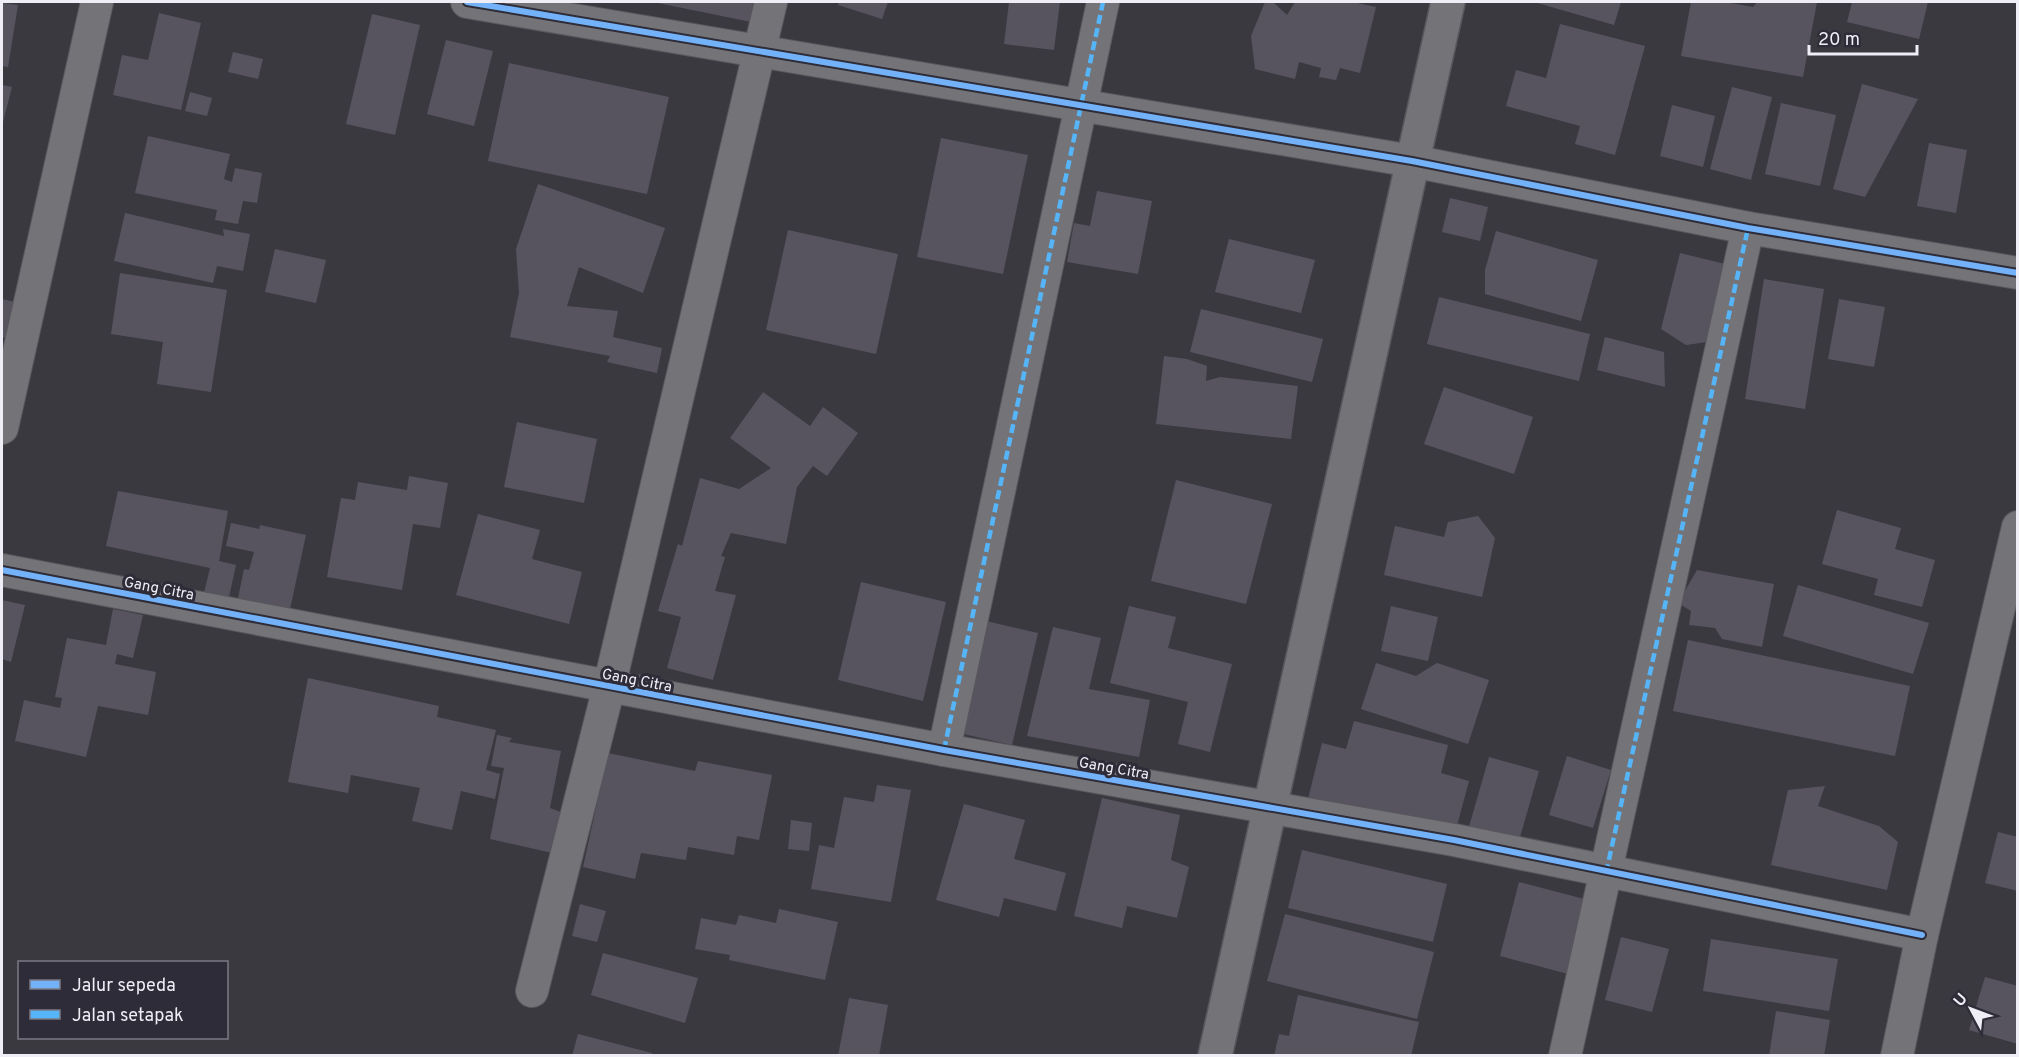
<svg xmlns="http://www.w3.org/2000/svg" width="2019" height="1057" font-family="Overpass,sans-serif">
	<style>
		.building { fill: #575460 }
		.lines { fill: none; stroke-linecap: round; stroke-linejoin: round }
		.minor-casing { stroke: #58575c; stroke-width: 34 }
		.tertiary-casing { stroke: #58575c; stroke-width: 36 }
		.minor { stroke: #747478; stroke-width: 32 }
		.tertiary { stroke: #747478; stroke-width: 33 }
		.quiet { stroke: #56b5f8; stroke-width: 4.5; stroke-dasharray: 9 4.5; stroke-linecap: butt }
		.cycleway-casing { stroke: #2e2c38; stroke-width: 10 }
		.cycleway { stroke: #73b2f8; stroke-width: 6 }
		.labels { text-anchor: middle; stroke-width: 6; stroke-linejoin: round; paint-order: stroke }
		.street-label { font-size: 15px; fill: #efeef6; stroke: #2e2c38 }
	</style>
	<rect width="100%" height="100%" fill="#3a3940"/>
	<g class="building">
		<polygon points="839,2 888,2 882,19 838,5"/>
		<polygon points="1009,2 1060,2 1054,50 1004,44"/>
		<polygon points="1265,2 1273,2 1287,15 1295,2 1353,2 1376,7 1360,73 1340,68 1336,80 1319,77 1321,68 1299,62 1295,79 1255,69 1251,36"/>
		<polygon points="1534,2 1621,2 1614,25"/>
		<polygon points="1691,2 1725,2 1753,7 1757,2 1817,2 1803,77 1681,56"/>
		<polygon points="1852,2 1928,2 1919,39 1847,22"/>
		<polygon points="2,3 18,5 8,67 2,66"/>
		<polygon points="658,3 658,2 755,2 751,22"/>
		<polygon points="159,13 201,23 181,110 113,95 122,55 148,60"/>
		<polygon points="372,14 420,25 395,135 346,124"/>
		<polygon points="1560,24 1645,46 1615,155 1575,144 1580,126 1506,106 1516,70 1546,78"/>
		<polygon points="446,40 493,51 474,126 427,114"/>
		<polygon points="233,52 263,59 258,79 228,72"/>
		<polygon points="509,63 669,97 647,194 488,161"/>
		<polygon points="1862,84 1918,99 1865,197 1833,189"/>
		<polygon points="2,85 12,87 2,126"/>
		<polygon points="1732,87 1772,97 1751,180 1710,169"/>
		<polygon points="190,92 212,98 207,116 185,111"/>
		<polygon points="1781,103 1836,115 1820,186 1765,174"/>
		<polygon points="1672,105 1715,116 1703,167 1660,156"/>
		<polygon points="148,136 230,154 224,179 232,182 235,168 262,173 257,203 243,201 238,224 215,220 217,210 135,193"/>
		<polygon points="941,138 1028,155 1003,274 917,257"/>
		<polygon points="1929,143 1967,150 1956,213 1917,206"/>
		<polygon points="538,184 665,228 643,293 579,267 567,306 618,311 613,337 662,348 657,373 607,362 610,356 510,337 519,293 516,249"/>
		<polygon points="1097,191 1152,201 1138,274 1067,262 1074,223 1090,226"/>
		<polygon points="1450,198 1488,207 1480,241 1442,232"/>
		<polygon points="125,213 224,236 223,229 250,234 243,271 217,266 213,283 114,261"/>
		<polygon points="788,230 898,254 876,354 766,330"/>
		<polygon points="1496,231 1598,260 1581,321 1485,294 1485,270"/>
		<polygon points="1229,239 1315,260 1301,313 1215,292"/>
		<polygon points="275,249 326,260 316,303 265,292"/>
		<polygon points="1680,253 1725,264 1707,342 1686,345 1661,329"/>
		<polygon points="120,273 227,290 211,392 157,384 163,342 111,334"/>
		<polygon points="1764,279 1824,289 1805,409 1745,399"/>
		<polygon points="1439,297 1590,334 1579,381 1427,344"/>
		<polygon points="2,299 15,302 6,338 2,337"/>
		<polygon points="1839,299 1885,307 1874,367 1828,359"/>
		<polygon points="1201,309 1323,339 1312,382 1190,352"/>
		<polygon points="1605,337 1664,352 1665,387 1597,370"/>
		<polygon points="1164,356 1187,359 1207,366 1206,381 1220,377 1298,386 1291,439 1156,424"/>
		<polygon points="1444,387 1533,417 1514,474 1424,444"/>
		<polygon points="763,392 810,426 823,407 858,433 827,476 813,466 797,487 786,544 731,533 721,556 725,557 715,591 736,595 713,680 667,668 681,617 658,611 678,544 682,546 700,478 739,489 771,468 730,438"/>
		<polygon points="517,422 597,439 584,503 504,487"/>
		<polygon points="409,476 448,483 440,528 413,524 402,590 327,577 341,498 355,500 358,482 407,490"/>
		<polygon points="1176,480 1272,504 1246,604 1151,581"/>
		<polygon points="118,491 228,511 219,561 236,565 227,606 202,601 210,568 106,546"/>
		<polygon points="1837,510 1901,528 1895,549 1935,560 1922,607 1874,595 1878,579 1822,564"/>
		<polygon points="478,514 540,530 532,559 582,572 569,624 456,595"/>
		<polygon points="1478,516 1495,538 1482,597 1384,575 1395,526 1444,537 1448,522"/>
		<polygon points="231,523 259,529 260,525 306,535 289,614 237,603 244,569 249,570 254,552 226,546"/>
		<polygon points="1697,570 1774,584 1762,647 1722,639 1715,628 1689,625 1691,611 1678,603"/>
		<polygon points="861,582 946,602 923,701 838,680"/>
		<polygon points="1798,585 1929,623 1913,674 1783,636"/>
		<polygon points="2,600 25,605 11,662 2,659"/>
		<polygon points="1129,606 1176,617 1168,648 1232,664 1210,752 1178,744 1188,702 1110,683"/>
		<polygon points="1391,606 1438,617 1428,661 1381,651"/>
		<polygon points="113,609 143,615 133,658 117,654 115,664 156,672 148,715 98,706 86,757 15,741 24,700 60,708 62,698 55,697 67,638 106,645"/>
		<polygon points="986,621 1038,633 1012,745 959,733"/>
		<polygon points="1053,627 1101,638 1089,689 1150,700 1139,757 1027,736"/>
		<polygon points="1688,640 1910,686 1895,756 1673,711"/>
		<polygon points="1376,663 1416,676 1437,663 1489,680 1468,744 1361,709"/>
		<polygon points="308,678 439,706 437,717 496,730 486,770 500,774 495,799 461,791 452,830 412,821 420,788 351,775 348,793 288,782"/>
		<polygon points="1354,721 1448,745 1441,773 1469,781 1454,837 1307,803 1322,743 1346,749"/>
		<polygon points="497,735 512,738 509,742 561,751 550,808 566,814 557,854 490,839 504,768 491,766"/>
		<polygon points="608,753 695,771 698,761 772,775 759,840 737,836 734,855 688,847 686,860 641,853 635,879 583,867"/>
		<polygon points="1567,756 1611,770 1593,828 1549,815"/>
		<polygon points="1489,757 1539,771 1518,844 1468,830"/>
		<polygon points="877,785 911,790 891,902 811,889 819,845 834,848 844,797 874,802"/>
		<polygon points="1825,786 1818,806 1879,826 1898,842 1887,890 1771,865 1788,790"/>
		<polygon points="1102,798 1180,815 1171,860 1189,867 1177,918 1127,906 1122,928 1074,916"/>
		<polygon points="964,804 1025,820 1014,859 1066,873 1056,911 1004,898 999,917 936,900"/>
		<polygon points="791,820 812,823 809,851 788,849"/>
		<polygon points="1998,832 2018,837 2018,891 1985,883"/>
		<polygon points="1302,850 1447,884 1433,942 1288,908"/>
		<polygon points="1519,882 1588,900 1568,974 1500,956"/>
		<polygon points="580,904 606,911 597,942 572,936"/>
		<polygon points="779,909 838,922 825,980 729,960 730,955 695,949 701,918 736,925 739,915 776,923"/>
		<polygon points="1285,914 1434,952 1417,1019 1267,981"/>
		<polygon points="1621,937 1669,949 1652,1012 1605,1000"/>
		<polygon points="1711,939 1838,959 1829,1011 1703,991"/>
		<polygon points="603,953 698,978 685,1023 591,995"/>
		<polygon points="1985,977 2018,986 2018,1044 1969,1030"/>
		<polygon points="1298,995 1419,1022 1411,1056 1274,1056 1279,1034 1289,1036"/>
		<polygon points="849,998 888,1005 879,1056 838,1056"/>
		<polygon points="1776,1011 1830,1020 1824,1056 1769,1056"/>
		<polygon points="578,1034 652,1053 652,1056 572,1056"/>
	</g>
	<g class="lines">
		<defs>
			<g id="minor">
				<polyline points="467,2 1412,161 1748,228 2018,273"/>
				<polyline points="2,428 97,2"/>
				<polyline points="2,570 944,750 1454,840 1922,935"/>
				<polyline points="944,750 1103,2"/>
				<polyline points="532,991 609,687 771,2"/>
				<polyline points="1565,1056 1748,228"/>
				<polyline points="1897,1056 1922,935 2018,527"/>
			</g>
			<polyline id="tertiary" points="1215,1056 1448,2"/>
		</defs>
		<use href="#minor" class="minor-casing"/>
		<use href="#tertiary" class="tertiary-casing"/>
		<use href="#minor" class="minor"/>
		<use href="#tertiary" class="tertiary"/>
		<g class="quiet">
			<polyline points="944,750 1103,2"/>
			<polyline points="1606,873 1748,228"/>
		</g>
		<defs>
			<g id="cycleway">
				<polyline points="467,2 1412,161 1748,228 2018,273"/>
				<polyline points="2,570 944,750 1454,840 1922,935"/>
			</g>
		</defs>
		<use href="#cycleway" class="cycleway-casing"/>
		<use href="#cycleway" class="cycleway"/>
	</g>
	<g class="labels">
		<g class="street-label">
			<text transform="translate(159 588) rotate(11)" y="5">Gang Citra</text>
			<text transform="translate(637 680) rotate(11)" y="5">Gang Citra</text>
			<text transform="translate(1114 768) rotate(10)" y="5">Gang Citra</text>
		</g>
	</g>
	<rect width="2019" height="1057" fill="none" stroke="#efeef6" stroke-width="6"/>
	<rect x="18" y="961" width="210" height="78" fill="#2e2c38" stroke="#7b7a84" stroke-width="1.5"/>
	<rect x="30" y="980" width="30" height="9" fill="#73b2f8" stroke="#7b7a84" stroke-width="1.5"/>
	<text x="72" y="991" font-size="18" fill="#efeef6">Jalur sepeda</text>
	<rect x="30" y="1010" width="30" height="9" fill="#56b5f8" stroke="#7b7a84" stroke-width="1.5"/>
	<text x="72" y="1021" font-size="18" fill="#efeef6">Jalan setapak</text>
	<g transform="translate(1971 1009) rotate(311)" stroke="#2e2c38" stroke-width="4.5" paint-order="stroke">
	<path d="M0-4.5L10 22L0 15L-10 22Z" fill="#efeef6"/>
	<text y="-9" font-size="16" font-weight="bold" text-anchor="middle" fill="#efeef6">U</text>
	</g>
	<path d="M1809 45v9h108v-9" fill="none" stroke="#efeef6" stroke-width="3"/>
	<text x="1818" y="45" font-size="18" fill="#efeef6" stroke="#2e2c38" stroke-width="4.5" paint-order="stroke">20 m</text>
</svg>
